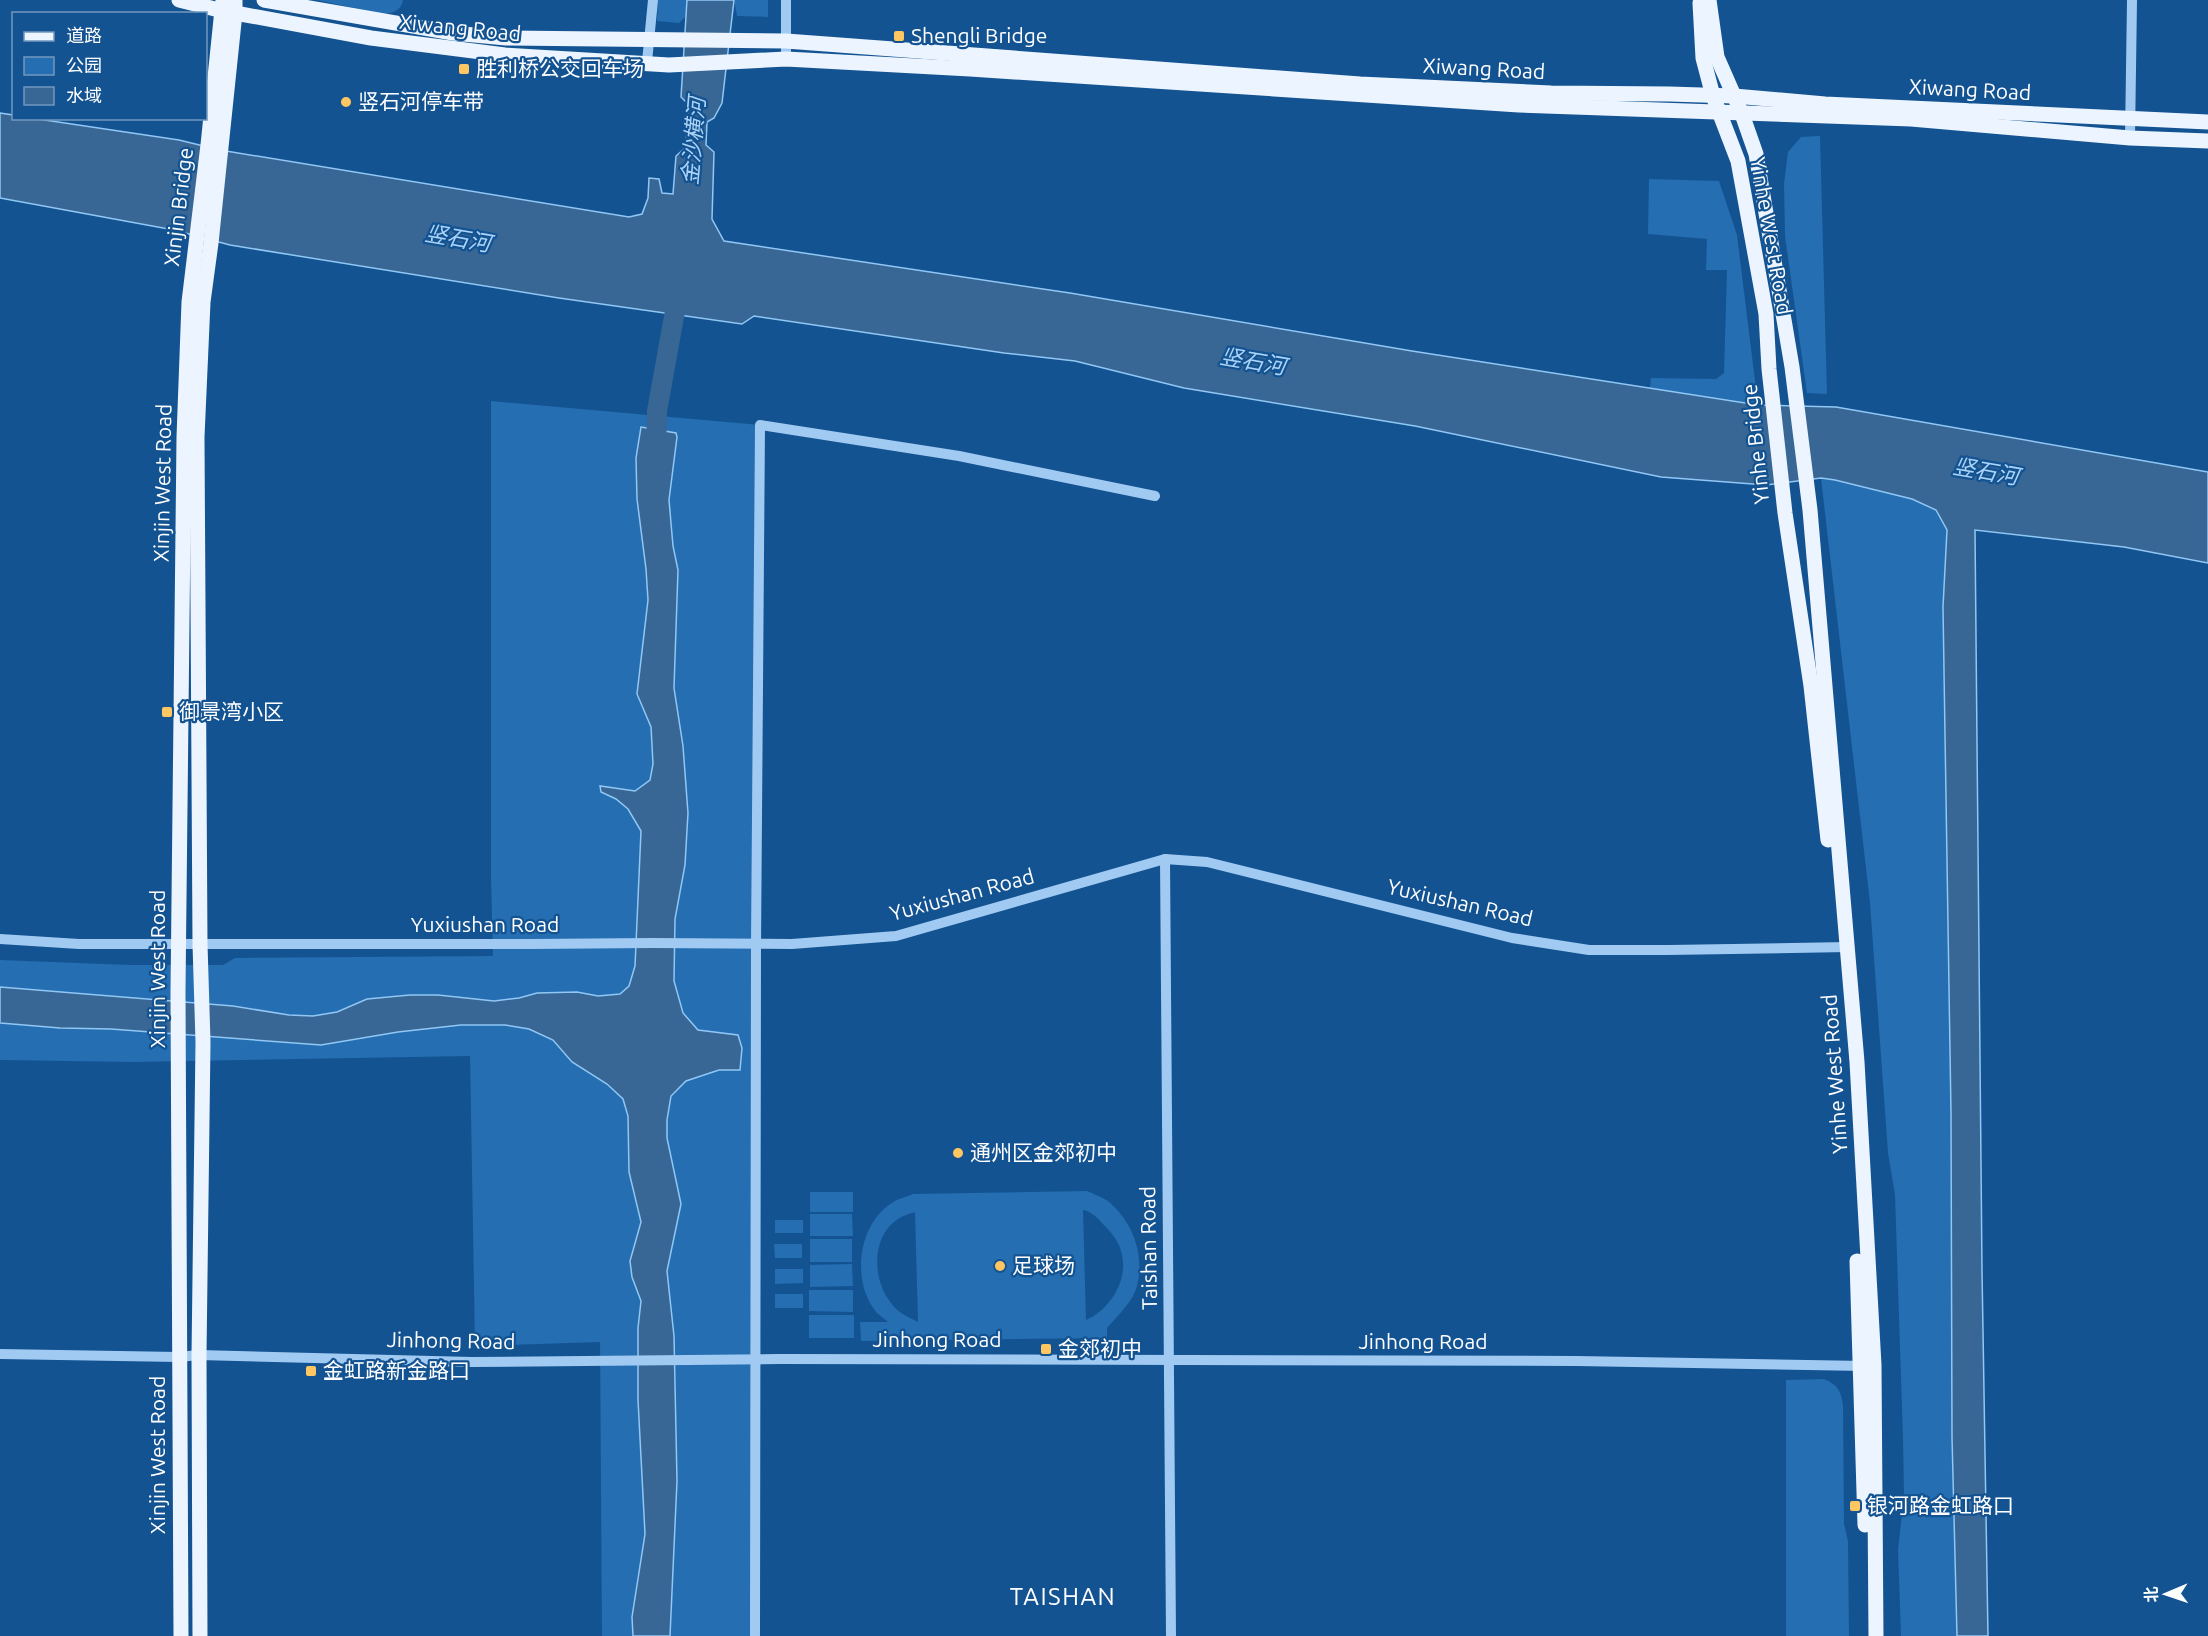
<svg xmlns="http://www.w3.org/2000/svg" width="2208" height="1636" font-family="Ubuntu,'Noto Sans SC',sans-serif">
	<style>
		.green { fill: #246eb1; fill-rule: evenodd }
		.water { fill: #386795; stroke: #91c7f5; stroke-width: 1.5 }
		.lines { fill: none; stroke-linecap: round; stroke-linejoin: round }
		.river { stroke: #386795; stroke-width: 20 }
		.minor { stroke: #a0caf2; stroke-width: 10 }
		.major { stroke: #ebf4ff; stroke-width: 15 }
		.poi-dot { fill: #ffc761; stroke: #135392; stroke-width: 2 }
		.labels { text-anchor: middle; stroke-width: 4.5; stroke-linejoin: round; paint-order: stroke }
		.street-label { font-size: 21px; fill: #fff; stroke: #135392 }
		.poi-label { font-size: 21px; fill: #fff; stroke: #135392; text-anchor: start }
		.water-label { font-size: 22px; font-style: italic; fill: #acd4f9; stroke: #135392 }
		.quarter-label { font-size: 24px; letter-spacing: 1.5px; fill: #fff; stroke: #135392 }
	</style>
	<rect width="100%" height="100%" fill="#135392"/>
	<g class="green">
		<path d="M316 0H403C401 11 393 13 383 14Z"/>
		<polygon points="658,0 687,0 686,16 679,23 657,21"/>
		<polygon points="734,0 768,0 768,17 737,16"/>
		<polygon points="1820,136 1827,394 1807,393 1785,236 1784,184 1788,152 1801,137"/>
		<polygon points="1649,179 1719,181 1737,235 1758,405 1650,389 1651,378 1716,379 1724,373 1727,270 1706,270 1707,239 1648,234"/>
		<polygon points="491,401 760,425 755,1636 602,1636 600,1342 475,1346 470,1056 134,1062 0,1060 0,960 131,965 223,965 235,958 493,956 491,878"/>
		<polygon points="1821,478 1835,480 1912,499 1936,510 1947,530 1943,607 1951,1114 1952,1437 1957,1636 1901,1636 1898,1550 1904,1496 1903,1439 1895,1195 1888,1153 1870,903"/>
		<path d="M1087 1191C1094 1194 1102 1197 1108 1201 1133 1222 1145 1255 1137 1286 1133 1302 1117 1316 1107 1328V1338L861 1341 860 1322H888C885 1319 880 1316 877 1313 850 1282 858 1221 895 1201 900 1198 907 1197 913 1194ZM1083 1210C1090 1211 1097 1217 1102 1223 1111 1232 1120 1242 1122 1255 1128 1282 1109 1310 1086 1320ZM915 1212 918 1321V1322C908 1317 897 1312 891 1303 873 1281 870 1237 898 1219 902 1216 909 1214 915 1212Z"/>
		<rect x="810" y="1192" width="43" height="20"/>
		<polygon points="810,1214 852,1214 853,1236 810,1236"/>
		<rect x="775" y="1220" width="28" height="13"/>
		<rect x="810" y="1239" width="42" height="23"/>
		<polygon points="774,1244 802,1244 802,1258 775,1258"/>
		<polygon points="852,1264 853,1286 810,1287 810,1265"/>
		<polygon points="775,1269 803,1269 803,1283 775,1284"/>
		<polygon points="809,1290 853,1290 853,1312 809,1311"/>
		<rect x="775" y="1294" width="28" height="14"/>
		<rect x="809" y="1315" width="45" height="23"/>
		<path d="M1824 1379C1838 1385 1841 1391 1843 1405L1844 1524 1848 1541 1849 1636H1786V1380Z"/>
	</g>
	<g class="water">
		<polygon points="687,0 734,0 722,103 714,118 707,122 706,145 714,152 712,219 724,241 1070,293 1412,351 1758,405 1836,407 2208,472 2208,563 2124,547 1975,530 1982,1270 1988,1636 1957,1636 1952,1437 1951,1114 1943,607 1947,530 1936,510 1912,499 1835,480 1821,478 1766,485 1661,477 1415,426 1184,388 1075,361 1004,353 754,316 742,324 559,298 230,245 174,230 0,198 0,113 13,115 14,118 38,119 179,140 220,150 629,217 642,214 648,198 649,178 659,179 662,193 673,194 676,156 686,147 688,104 681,97"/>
		<polygon points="641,427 676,433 677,437 669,500 673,546 678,570 674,688 683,746 688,813 685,865 675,919 674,981 683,1013 698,1030 738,1035 742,1048 740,1070 719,1070 686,1081 671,1096 667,1120 667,1138 681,1204 667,1271 674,1336 677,1481 670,1636 633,1636 632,1617 645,1534 638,1400 638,1328 641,1301 632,1277 630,1261 641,1222 629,1172 628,1116 623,1099 607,1084 572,1062 553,1040 529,1029 505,1025 461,1025 398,1032 321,1045 111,1029 60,1028 0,1023 0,987 233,1006 289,1015 313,1016 337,1012 367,999 410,995 438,995 494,1001 519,998 537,993 577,992 598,996 620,994 629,986 635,966 641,831 628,809 616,799 601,792 600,786 635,791 650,780 653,764 651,727 637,694 648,600 646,569 637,499 636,458"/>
	</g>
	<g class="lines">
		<polyline class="river" points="656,456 657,411 679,289"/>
		<g class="minor">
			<polyline points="786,0 786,59"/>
			<polyline points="647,62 653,0"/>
			<polyline points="2130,138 2132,0"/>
			<polyline points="1165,859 1171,1636"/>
			<polyline points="0,939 79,944 531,944 653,943 792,944 896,936 1165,859 1207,862 1512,938 1589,950 1668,950 1848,947"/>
			<polyline points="0,1354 178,1357 199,1355 472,1362 779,1359 1576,1361 1865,1366"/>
			<polyline points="755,1636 756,945 760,425 959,456 1155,496"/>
		</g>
		<g class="major">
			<polyline points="179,0 223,11"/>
			<polyline points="264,0 453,33 506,38 786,41 1360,84 1551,93 1669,94 1734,96 1825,104 2208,122"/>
			<polyline points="1709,0 1717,57 1742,114 1756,154 1792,367 1810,510 1857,1062 1874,1365 1876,1636"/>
			<polyline points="1700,3 1703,58 1713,96 1738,161 1766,314 1769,369 1785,513 1811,686 1828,840"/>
			<polyline points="235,13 371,38 505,55 669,65 786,59 970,69 1519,105 1911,119 2130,138 2208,141"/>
			<polyline points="1857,1261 1865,1525"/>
			<polyline points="181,1636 178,992 184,437 189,302 208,145 223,0"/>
			<polyline points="200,1636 199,1355 203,1042 200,944 197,437 203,302 211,243 235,13 235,0"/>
		</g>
	</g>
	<g class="poi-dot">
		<rect x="893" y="30" width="12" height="12" rx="3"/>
		<rect x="458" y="63" width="12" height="12" rx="3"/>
		<circle cx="346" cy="102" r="6"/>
		<rect x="161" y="706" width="12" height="12" rx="3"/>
		<circle cx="958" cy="1153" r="6"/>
		<circle cx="1000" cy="1266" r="6"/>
		<rect x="1040" y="1343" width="12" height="12" rx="3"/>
		<rect x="305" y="1365" width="12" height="12" rx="3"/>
		<rect x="1849" y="1500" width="12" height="12" rx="3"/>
	</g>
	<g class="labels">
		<g class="street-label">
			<text transform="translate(460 28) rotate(6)" y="7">Xiwang Road</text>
			<text transform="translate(1484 69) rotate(3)" y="7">Xiwang Road</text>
			<text transform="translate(1970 90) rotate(3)" y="7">Xiwang Road</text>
			<text transform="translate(179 207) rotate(-83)" y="7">Xinjin Bridge</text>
			<text transform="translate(1771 236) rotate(80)" y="7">Yinhe West Road</text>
			<text transform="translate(1756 444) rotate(-96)" y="7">Yinhe Bridge</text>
			<text transform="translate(163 483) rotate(-89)" y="7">Xinjin West Road</text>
			<text transform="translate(962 895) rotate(-15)" y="7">Yuxiushan Road</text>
			<text transform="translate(1460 903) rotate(13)" y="7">Yuxiushan Road</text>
			<text x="485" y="932">Yuxiushan Road</text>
			<text transform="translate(158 969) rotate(-90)" y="7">Xinjin West Road</text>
			<text transform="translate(1835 1074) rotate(-94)" y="7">Yinhe West Road</text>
			<text transform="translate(1149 1248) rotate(-91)" y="7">Taishan Road</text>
			<text x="937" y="1347">Jinhong Road</text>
			<text transform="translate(451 1341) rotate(1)" y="7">Jinhong Road</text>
			<text x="1423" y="1349">Jinhong Road</text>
			<text transform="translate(158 1455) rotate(-90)" y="7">Xinjin West Road</text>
		</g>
		<g class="poi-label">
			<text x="911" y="43">Shengli Bridge</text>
			<text x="476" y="76">胜利桥公交回车场</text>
			<text x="358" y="109">竖石河停车带</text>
			<text x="179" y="719">御景湾小区</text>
			<text x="970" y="1160">通州区金郊初中</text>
			<text x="1012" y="1273">足球场</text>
			<text x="1058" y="1356">金郊初中</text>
			<text x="323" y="1378">金虹路新金路口</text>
			<text x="1867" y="1513">银河路金虹路口</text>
		</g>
		<g class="water-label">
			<text transform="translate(693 141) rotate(-85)" y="8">金沙横河</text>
			<text transform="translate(458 238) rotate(10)" y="8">竖石河</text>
			<text transform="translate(1253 361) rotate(10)" y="8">竖石河</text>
			<text transform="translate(1986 471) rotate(10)" y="8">竖石河</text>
		</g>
		<g class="quarter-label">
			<text x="1063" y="1605">TAISHAN</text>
		</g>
	</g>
	<rect x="12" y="12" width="195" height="108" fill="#135392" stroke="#7198be" stroke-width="1.5"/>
	<rect x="24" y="32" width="30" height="9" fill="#ebf4ff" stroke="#7198be" stroke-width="1.5"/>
	<text x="66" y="42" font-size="18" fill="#ffffff">道路</text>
	<rect x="24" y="57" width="30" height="18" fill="#246eb1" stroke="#7198be" stroke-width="1.5"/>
	<text x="66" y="72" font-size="18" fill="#ffffff">公园</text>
	<rect x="24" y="87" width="30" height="18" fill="#386795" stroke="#7198be" stroke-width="1.5"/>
	<text x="66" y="102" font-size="18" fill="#ffffff">水域</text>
	<g transform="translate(2166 1594) rotate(268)" stroke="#135392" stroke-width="4.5" paint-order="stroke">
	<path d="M0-4.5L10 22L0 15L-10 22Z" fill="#ffffff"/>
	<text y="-9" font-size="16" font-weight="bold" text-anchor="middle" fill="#ffffff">北</text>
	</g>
</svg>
